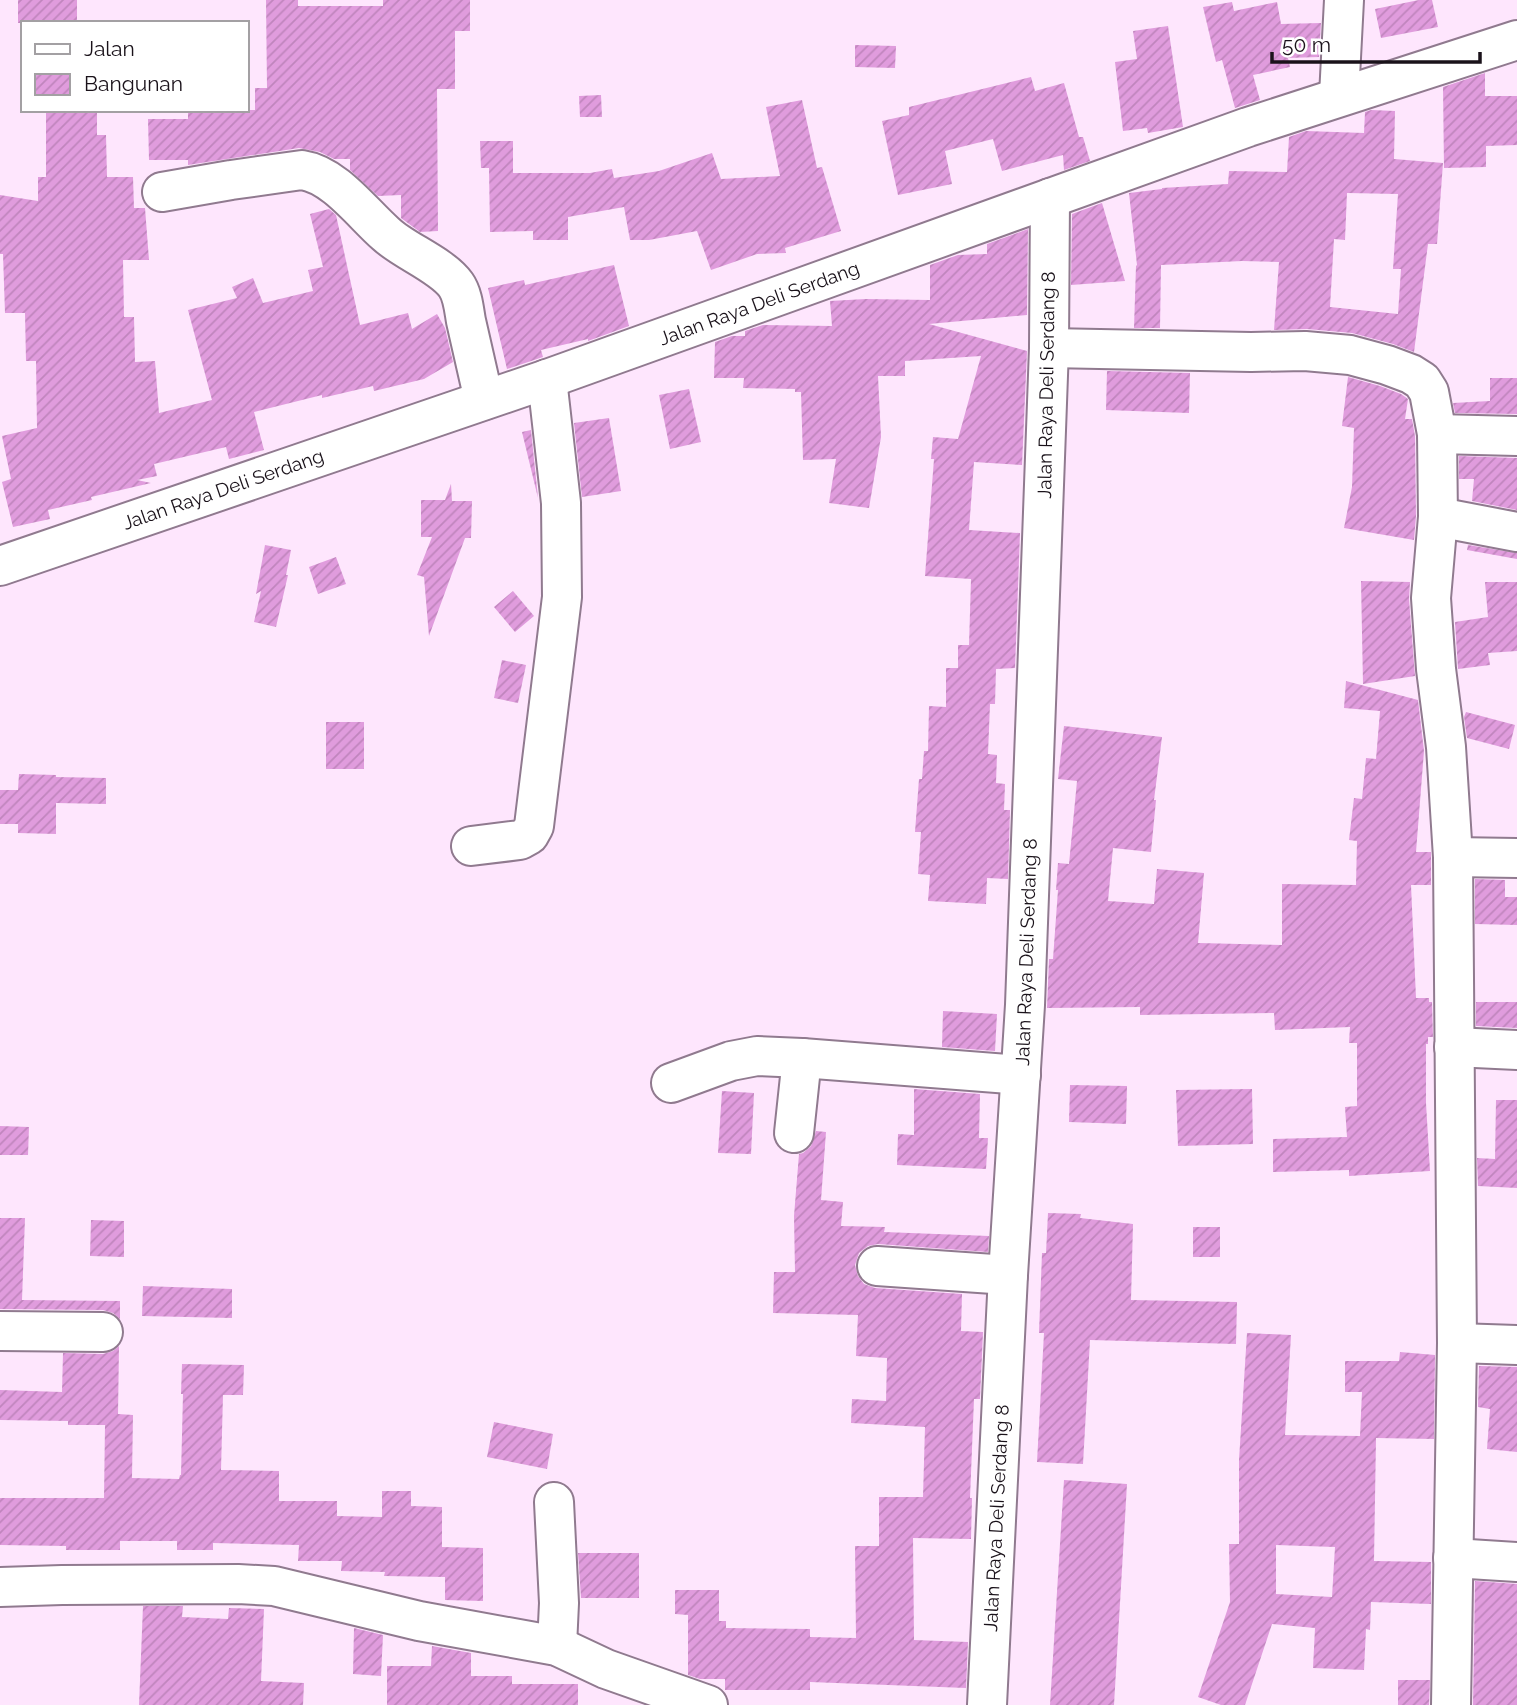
<svg xmlns="http://www.w3.org/2000/svg" width="1517" height="1705" font-family="Raleway,sans-serif">
	<style>
		.building { fill: url(#building-hatch); fill-rule: evenodd }
		.lines { fill: none; stroke-linecap: round; stroke-linejoin: round }
		.minor-casing { stroke: #907a8f; stroke-width: 42 }
		.major-casing { stroke: #907a8f; stroke-width: 42 }
		.minor { stroke: #fff; stroke-width: 38 }
		.major { stroke: #fff; stroke-width: 38 }
		.labels { text-anchor: middle; stroke-width: 5; stroke-linejoin: round; paint-order: stroke }
		.street-label { font-size: 19px; fill: #1a121a; stroke: #fff }
	</style>
	<defs>
		<pattern id="building-hatch" width="6" height="6" patternUnits="userSpaceOnUse" patternTransform="scale(1.75)"><rect width="6" height="6" fill="#e09cdd"/><path d="M-1 1l2-2M0 6l6-6M5 7l2-2" fill="none" stroke="#c085bd"/></pattern>
	</defs>
	<rect width="100%" height="100%" fill="#fee6fd"/>
	<g class="building">
		<rect x="18" y="0" width="59" height="23"/>
		<polygon points="266,0 298,0 298,6 383,6 383,0 470,0 470,31 455,31 455,89 437,89 438,231 420,232 401,218 401,195 378,196 350,170 350,159 334,159 320,152 299,148 188,165 188,160 149,160 148,119 188,119 188,110 255,110 255,88 267,88"/>
		<polygon points="1419,0 1432,0 1438,27 1381,38 1375,9"/>
		<polygon points="1232,2 1234,11 1277,2 1281,24 1321,23 1319,57 1288,58 1290,67 1253,75 1260,100 1235,108 1222,60 1216,62 1203,7"/>
		<polygon points="1168,26 1183,127 1148,133 1147,128 1123,131 1115,62 1137,59 1133,31"/>
		<polygon points="855,45 896,46 895,68 855,67"/>
		<polygon points="1485,73 1485,96 1517,96 1517,145 1486,146 1486,167 1444,168 1443,87"/>
		<polygon points="1031,77 1035,91 1064,83 1079,137 1083,137 1090,161 1064,170 1063,155 1002,171 993,139 945,151 952,184 898,195 882,121 909,115 909,107"/>
		<polygon points="601,95 602,117 580,117 579,96"/>
		<polygon points="802,100 817,168 822,167 841,231 785,248 786,253 757,254 711,270 697,231 649,240 630,240 624,207 568,217 568,240 533,240 533,231 490,232 489,168 481,168 480,141 513,141 513,173 590,173 612,169 614,178 659,171 712,153 721,179 780,176 766,107"/>
		<polygon points="46,110 97,110 97,135 106,135 107,177 133,177 134,208 145,208 149,260 123,260 124,317 134,317 135,362 155,361 159,413 212,400 188,310 237,298 232,287 253,278 263,303 313,291 308,270 323,267 310,214 329,209 336,215 360,325 408,313 412,329 437,314 445,328 453,362 424,379 374,391 373,386 322,398 322,395 254,412 264,450 229,459 226,447 154,464 157,476 137,480 151,483 91,497 92,500 48,510 50,519 13,527 2,482 11,479 2,436 37,428 36,361 26,361 25,313 5,313 3,254 0,254 0,195 38,201 38,177 46,177"/>
		<path d="M1371 110 1395 111 1394 159 1443 163 1437 244H1428L1414 352 1393 344 1352 333 1307 329 1274 330 1279 262 1242 261 1161 265 1160 328H1134L1136 266 1137 265 1129 193 1162 189V188L1228 184 1229 171 1287 172 1289 137 1306 131 1364 133 1365 112ZM1347 193 1398 194 1393 269H1401L1398 314 1330 307 1334 239 1345 240Z"/>
		<polygon points="1102,203 1125,281 1071,285 1072,214"/>
		<polygon points="1028,229 1027,315 929,324 1027,351 1022,465 974,462 969,530 1020,533 1015,668 996,669 995,704 990,704 988,754 997,755 996,783 1005,784 1004,810 1010,810 1008,879 987,878 986,904 928,901 930,875 918,874 921,832 915,832 919,779 922,779 924,751 928,751 929,706 946,707 946,668 958,668 958,645 969,645 971,579 925,576 934,459 931,459 933,437 958,439 981,356 905,361 905,376 878,376 881,437 869,508 829,503 836,459 803,460 801,392 795,392 795,389 743,388 744,378 714,378 715,342 732,336 745,336 745,331 763,325 832,326 830,301 866,299 930,300 930,265 958,255 987,254 987,244"/>
		<polygon points="614,265 629,326 588,341 588,339 541,350 543,357 507,369 488,288 524,280 525,285"/>
		<polygon points="1107,371 1190,373 1189,413 1106,410"/>
		<polygon points="1348,377 1380,386 1401,394 1408,399 1405,419 1412,419 1415,436 1416,516 1414,540 1344,528 1352,487 1354,428 1342,426"/>
		<polygon points="1490,378 1517,378 1517,414 1455,413 1453,403 1490,401"/>
		<polygon points="689,389 701,442 670,449 659,395"/>
		<polygon points="609,418 621,491 582,497 574,423"/>
		<polygon points="531,430 538,498 522,432"/>
		<polygon points="1459,456 1517,458 1517,510 1472,501 1474,479 1459,479"/>
		<polygon points="451,484 452,501 472,501 471,538 465,538 429,636 424,577 417,575 432,537 421,537 421,500 445,500"/>
		<polygon points="265,545 291,550 286,575 288,575 276,627 254,622 261,591 256,594"/>
		<polygon points="1468,545 1517,553 1517,559 1467,550"/>
		<polygon points="336,557 346,584 318,594 309,567"/>
		<polygon points="1361,581 1410,582 1409,599 1415,676 1363,684"/>
		<polygon points="1485,582 1517,582 1517,651 1488,653 1490,665 1458,669 1455,622 1488,617"/>
		<polygon points="513,591 534,616 515,632 494,607"/>
		<polygon points="502,660 526,665 518,703 494,698"/>
		<polygon points="1346,681 1418,700 1424,751 1416,852 1431,852 1431,885 1411,885 1416,998 1429,998 1429,1002 1432,1002 1433,1037 1428,1037 1428,1044 1426,1044 1426,1103 1430,1171 1349,1176 1349,1170 1273,1172 1273,1139 1347,1137 1345,1107 1357,1106 1357,1043 1349,1043 1350,1027 1275,1030 1274,1013 1140,1015 1140,1007 1047,1008 1049,959 1053,959 1058,890 1056,890 1058,863 1069,864 1077,781 1058,779 1064,726 1162,737 1154,800 1156,800 1151,852 1113,848 1108,901 1154,904 1157,869 1204,873 1198,943 1282,945 1282,884 1356,885 1357,841 1349,840 1354,798 1362,799 1366,758 1376,759 1380,711 1344,708"/>
		<polygon points="1466,712 1515,725 1509,749 1467,738 1464,717"/>
		<rect x="326" y="722" width="38" height="47"/>
		<polygon points="19,774 56,775 56,777 106,778 106,804 56,803 56,834 18,833 18,824 0,824 0,790 18,790"/>
		<polygon points="1475,879 1505,880 1505,897 1517,897 1517,925 1475,924"/>
		<polygon points="1476,1002 1517,1002 1517,1028 1476,1026"/>
		<polygon points="943,1011 997,1014 995,1051 942,1047"/>
		<polygon points="1070,1085 1127,1086 1126,1124 1069,1122"/>
		<polygon points="914,1089 980,1094 979,1138 988,1138 986,1169 897,1165 898,1134 914,1135"/>
		<polygon points="1252,1089 1253,1144 1178,1146 1176,1090"/>
		<polygon points="722,1091 754,1093 751,1154 718,1153"/>
		<polygon points="1496,1100 1517,1100 1517,1188 1478,1186 1477,1158 1495,1159"/>
		<polygon points="0,1126 29,1127 28,1155 0,1155"/>
		<polygon points="816,1131 826,1132 821,1200 843,1202 841,1226 885,1227 884,1232 989,1236 988,1252 878,1244 868,1246 859,1253 855,1265 858,1276 864,1284 875,1288 962,1294 961,1331 983,1332 980,1399 974,1399 970,1498 972,1498 971,1539 913,1538 914,1640 968,1642 966,1688 810,1682 810,1690 725,1690 725,1679 700,1679 688,1675 688,1615 675,1614 675,1590 719,1590 719,1621 726,1621 726,1628 810,1629 810,1637 856,1638 855,1546 879,1546 879,1497 923,1497 925,1427 851,1423 852,1399 886,1401 887,1358 856,1356 858,1315 773,1313 774,1272 795,1272 794,1216 799,1154 803,1153 811,1146"/>
		<polygon points="1048,1213 1081,1214 1080,1218 1133,1224 1131,1300 1237,1302 1236,1344 1090,1340 1083,1464 1037,1462 1044,1333 1039,1333 1042,1253 1046,1253"/>
		<polygon points="0,1218 25,1218 22,1300 120,1301 120,1319 113,1313 103,1310 0,1309"/>
		<polygon points="91,1220 124,1221 124,1257 90,1256"/>
		<rect x="1193" y="1227" width="27" height="30"/>
		<polygon points="143,1286 232,1289 232,1318 142,1316"/>
		<path d="M1247 1333 1291 1335 1285 1435 1360 1436 1362 1392H1345V1361H1399L1400 1352 1435 1355 1434 1439 1376 1438 1374 1561 1431 1562V1604L1371 1602 1370 1630 1366 1629 1364 1670 1313 1668 1315 1628 1272 1624 1245 1705H1221L1198 1697 1230 1602 1229 1544H1239V1460ZM1276 1545 1335 1547 1332 1597 1276 1594Z"/>
		<polygon points="119,1346 118,1414 133,1415 132,1478 179,1479 180,1475 181,1475 183,1394 181,1394 182,1364 244,1365 243,1395 223,1395 221,1470 279,1471 279,1501 337,1501 337,1516 382,1517 382,1491 411,1491 411,1506 442,1507 442,1547 483,1548 483,1601 445,1600 445,1577 384,1576 385,1572 341,1571 342,1561 298,1561 299,1545 213,1543 213,1550 177,1550 177,1541 120,1541 120,1550 66,1550 66,1546 0,1545 0,1498 104,1498 105,1425 68,1425 68,1421 0,1420 0,1390 62,1392 63,1353 103,1354 113,1351"/>
		<polygon points="1479,1366 1517,1367 1517,1452 1487,1449 1490,1409 1478,1407"/>
		<polygon points="494,1422 553,1434 547,1469 487,1457"/>
		<polygon points="1064,1480 1127,1484 1114,1705 1050,1705"/>
		<polygon points="578,1553 639,1553 639,1598 581,1598"/>
		<polygon points="1475,1581 1517,1584 1517,1705 1473,1705"/>
		<polygon points="143,1606 183,1606 182,1617 228,1619 229,1608 264,1609 261,1681 304,1683 303,1705 139,1705"/>
		<polygon points="354,1628 383,1635 381,1676 353,1674"/>
		<polygon points="432,1646 471,1653 471,1676 512,1676 512,1684 578,1684 578,1705 387,1705 387,1666 431,1666"/>
		<polygon points="1398,1680 1430,1680 1429,1705 1398,1705"/>
	</g>
	<g class="lines">
		<defs>
			<g id="minor">
				<polyline points="1339,96 1344,0"/>
				<path d="M162 192 231 180 302 170C335 175 362 213 386 234 404 251 442 265 456 285 463 295 464 310 466 321 472 348 478 374 484 400"/>
				<polyline points="1049,348 1251,352 1305,351 1350,355 1387,365 1411,374 1422,381 1429,392 1437,434 1438,517 1431,598 1436,669 1446,747 1453,857 1457,1343 1451,1705"/>
				<polyline points="1437,434 1517,436"/>
				<polyline points="1438,517 1517,532"/>
				<polyline points="471,846 520,840 529,835 534,826 562,597 561,503 547,379"/>
				<polyline points="1453,857 1517,858"/>
				<polyline points="1454,1047 1517,1050"/>
				<polyline points="671,1083 731,1061 757,1056 802,1058 1021,1075"/>
				<polyline points="794,1133 802,1058"/>
				<polyline points="877,1266 1008,1275"/>
				<polyline points="0,1331 103,1332"/>
				<polyline points="1457,1343 1517,1345"/>
				<polyline points="554,1502 559,1603 557,1646"/>
				<polyline points="1453,1558 1517,1562"/>
				<polyline points="0,1587 62,1585 238,1584 274,1586 419,1621 557,1646 606,1669 708,1705"/>
				<polyline points="987,1705 1008,1275 1025,1005 1049,348 1050,198"/>
			</g>
			<polyline id="major" points="0,566 547,379 1248,127 1517,40"/>
		</defs>
		<use href="#minor" class="minor-casing"/>
		<use href="#major" class="major-casing"/>
		<use href="#minor" class="minor"/>
		<use href="#major" class="major"/>
	</g>
	<g class="labels">
		<g class="street-label">
			<text transform="translate(759 303) rotate(-20)" y="7">Jalan Raya Deli Serdang</text>
			<text transform="translate(1046 385) rotate(-89)" y="7">Jalan Raya Deli Serdang 8</text>
			<text transform="translate(223 489) rotate(-19)" y="7">Jalan Raya Deli Serdang</text>
			<text transform="translate(1026 952) rotate(-88)" y="7">Jalan Raya Deli Serdang 8</text>
			<text transform="translate(996 1518) rotate(-87)" y="7">Jalan Raya Deli Serdang 8</text>
		</g>
	</g>
	<rect x="21" y="21" width="228" height="91" fill="#ffffff" stroke="#a3a0a3" stroke-width="2"/>
	<rect x="35" y="44" width="35" height="10" fill="#ffffff" stroke="#a3a0a3" stroke-width="2"/>
	<text x="84" y="56" font-size="21" fill="#1a121a">Jalan</text>
	<rect x="35" y="74" width="35" height="21" fill="url(#building-hatch)" stroke="#a3a0a3" stroke-width="2"/>
	<text x="84" y="91" font-size="21" fill="#1a121a">Bangunan</text>
	<path d="M1272 52v10h208v-10" fill="none" stroke="#1a121a" stroke-width="3.5"/>
	<text x="1282" y="52" font-size="21" fill="#1a121a" stroke="#ffffff" stroke-width="5" paint-order="stroke">50 m</text>
</svg>
